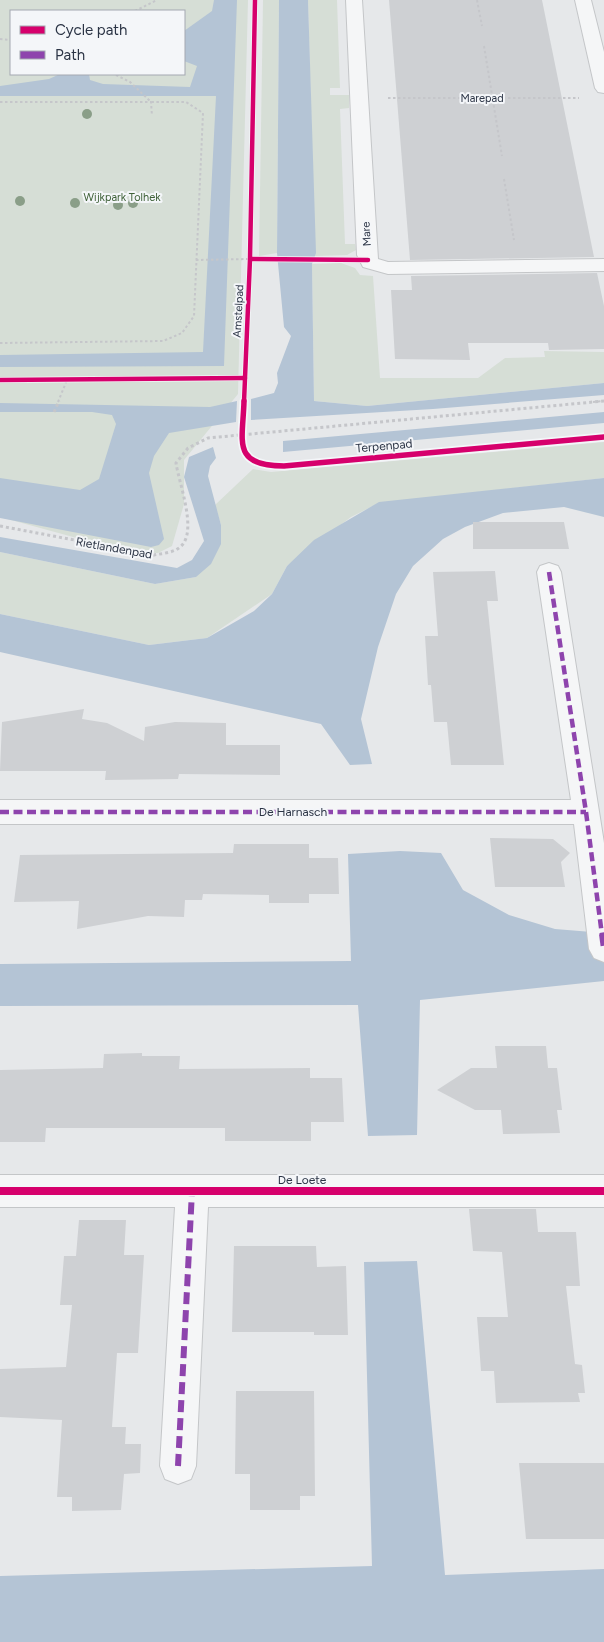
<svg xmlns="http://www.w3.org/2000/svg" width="604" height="1642" font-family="Figtree,sans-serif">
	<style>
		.green { fill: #d6ded6; fill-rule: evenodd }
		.water { fill: #b4c4d5 }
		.building { fill: #ced0d3 }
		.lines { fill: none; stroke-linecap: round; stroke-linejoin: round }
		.minor-casing { stroke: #c4c6c8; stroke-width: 2 }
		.path-far1 { stroke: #c5c6ca; stroke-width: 2; stroke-dasharray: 2.5 2.5; stroke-linecap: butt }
		.path { stroke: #c5c6ca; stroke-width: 3; stroke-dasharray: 3 3; stroke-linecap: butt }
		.minor { fill: #f5f6f7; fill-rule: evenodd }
		.quiet-far1 { stroke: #8e44ad; stroke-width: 4.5; stroke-dasharray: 9 4.5; stroke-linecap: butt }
		.quiet { stroke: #8e44ad; stroke-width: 6; stroke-dasharray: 12 6; stroke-linecap: butt }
		.cycleway-far2-casing { stroke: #f4f6f9; stroke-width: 6 }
		.cycleway-far1-casing { stroke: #f4f6f9; stroke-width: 9 }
		.cycleway-casing { stroke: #f4f6f9; stroke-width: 11 }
		.cycleway-far2 { stroke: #d6006c; stroke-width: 4.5 }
		.cycleway-far1 { stroke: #d6006c; stroke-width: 5.5 }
		.cycleway { stroke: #d6006c; stroke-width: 8 }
		.tree { fill: #8a9e88 }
		.labels { text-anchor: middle; stroke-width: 4; stroke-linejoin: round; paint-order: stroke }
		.far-street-label { font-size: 11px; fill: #2b3445; stroke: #f4f6f9 }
		.far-park-label { font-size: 11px; fill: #3f6138; stroke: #f4f6f9 }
		.street-label { font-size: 12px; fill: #2b3445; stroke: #f4f6f9 }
	</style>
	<rect width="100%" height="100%" fill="#e6e8ea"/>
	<g class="green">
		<path d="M0 0H248L238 394 184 460V504L172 546 158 553 128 552 0 517ZM11 11H184V74H11Z"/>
		<polygon points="263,0 279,0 277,253 259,256"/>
		<polygon points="308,0 337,0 340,88 330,88 330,95 349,95 349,108 340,109 345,244 355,244 356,250 347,255 315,256"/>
		<polygon points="341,263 355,268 360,275 373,276 380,378 478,378 505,358 545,357 544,351 604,352 604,383 367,406 314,401 312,264"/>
		<polygon points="604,442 604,478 379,503 351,517 287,566 272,594 207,638 149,645 0,614 0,552 155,584 196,577 221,525 215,505 253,469 271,472"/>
	</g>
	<g class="water">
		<polygon points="214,0 237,0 224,366 0,367 0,355 203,352 216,96 0,96 0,86 49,79 60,74 89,74 90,80 103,84 190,87 197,66 184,61 184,31 212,11"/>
		<polygon points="279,0 308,0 316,253 312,264 314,401 367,406 604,383 604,395 433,409 251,420 251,399 274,393 278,383 277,373 291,336 284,327 277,253"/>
		<polygon points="237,401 236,422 169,433 154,456 149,473 164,539 159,545 151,547 0,518 0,478 80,490 99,479 116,424 112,415 92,412 0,412 0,403 210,407"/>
		<polygon points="604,412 604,423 283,452 283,441"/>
		<polygon points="213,447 216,458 210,466 208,476 221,525 221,544 211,564 196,577 155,584 0,552 0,537 177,568 192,560 204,541 184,477 189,457"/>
		<polygon points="604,478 604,517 564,507 503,513 465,527 443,539 413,566 396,594 378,647 361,719 372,764 350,765 321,724 0,652 0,614 149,645 207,638 254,611 272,594 287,566 314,540 379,502"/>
		<polygon points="400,851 441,853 463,890 509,915 555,929 604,933 604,981 420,1000 417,1135 368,1136 358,1005 0,1006 0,964 351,961 348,854"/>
		<polygon points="417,1261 445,1575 604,1569 604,1642 0,1642 0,1576 372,1566 364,1262"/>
	</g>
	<g class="building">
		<polygon points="389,0 542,0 594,257 410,260"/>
		<polygon points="597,273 604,306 604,349 549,350 548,343 468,343 470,360 395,359 391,290 412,290 411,276"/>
		<polygon points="473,522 564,522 569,549 473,549"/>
		<polygon points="495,571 498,601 487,601 504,765 451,765 447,722 434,722 431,685 428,685 425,636 438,636 433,572"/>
		<polygon points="84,709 82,719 107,723 144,741 145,727 175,722 226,723 226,745 280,745 280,775 179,774 178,779 105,780 106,771 0,771 2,722"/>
		<polygon points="490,838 553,839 570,853 561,862 565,887 495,887"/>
		<polygon points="234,844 309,844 309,858 338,858 339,894 309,894 309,903 269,903 269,895 203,894 202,900 185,900 184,917 148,916 77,929 79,901 14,902 20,855 233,853"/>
		<polygon points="495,1046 546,1046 548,1068 557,1068 562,1110 557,1110 560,1133 503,1134 501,1110 475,1110 437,1090 471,1068 497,1068"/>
		<polygon points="142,1053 142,1056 180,1056 179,1069 310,1068 310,1078 342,1078 344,1122 311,1122 311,1141 225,1141 225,1128 46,1128 45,1142 0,1142 0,1070 103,1068 104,1054"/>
		<polygon points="469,1209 536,1209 538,1232 576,1232 580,1286 566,1286 575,1364 582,1365 585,1393 578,1393 580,1402 496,1403 494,1371 481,1371 477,1317 508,1317 502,1252 473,1251"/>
		<polygon points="79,1220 126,1220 124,1255 144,1255 138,1353 117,1353 112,1427 126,1427 125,1444 141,1444 140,1473 124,1474 121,1510 72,1511 72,1497 57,1497 62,1420 0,1417 0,1369 66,1367 72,1305 60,1305 64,1256 76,1256"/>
		<polygon points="234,1246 316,1246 317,1267 346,1266 348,1335 314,1335 314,1332 232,1332"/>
		<polygon points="236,1391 314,1391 315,1496 300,1496 300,1510 250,1510 250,1474 235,1474"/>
		<polygon points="519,1463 604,1463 604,1539 526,1539"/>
	</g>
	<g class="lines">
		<defs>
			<g id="minor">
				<polygon points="346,0 362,0 378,259 388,262 604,259 604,271 388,274 363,267 357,255"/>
				<polygon points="575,0 591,0 604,52 604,93 598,92 595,88"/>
				<polygon points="549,563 558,566 561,572 604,843 604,962 594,958 589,949 574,824 0,824 0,800 571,800 537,572 540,566"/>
				<polygon points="0,1175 604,1175 604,1207 208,1207 196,1466 191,1479 178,1484 165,1479 160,1466 175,1207 0,1207"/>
			</g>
		</defs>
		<use href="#minor" class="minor-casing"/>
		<g class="path-far1">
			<polyline points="477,0 482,26"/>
			<polyline points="135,11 157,0"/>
			<polyline points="0,39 11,40"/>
			<polyline points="484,46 502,156"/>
			<polyline points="388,98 579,98"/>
			<polyline points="0,102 151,102 152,116"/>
			<polyline points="504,179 514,240"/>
			<polyline points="196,260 250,259"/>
			<polyline points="0,343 163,341 182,333 194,316 203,113 186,102 151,102 130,82 114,74"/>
			<polyline points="58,402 67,380"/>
			<polyline points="593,402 604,401"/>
		</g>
		<g class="path">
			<polyline points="54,412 59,401"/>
			<path d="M0 526 154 555C164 553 176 553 183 544 196 527 179 483 176 463L188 448 208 438 604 401"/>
		</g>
		<use href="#minor" class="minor"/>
		<g class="quiet-far1">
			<polyline points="549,572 586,812 602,935"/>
			<polyline points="0,812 586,812"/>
		</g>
		<g class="quiet">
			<polyline points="602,934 604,949"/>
			<polyline points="178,1466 192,1191"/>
		</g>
		<defs>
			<g id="cycleway-far2">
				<polyline points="250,259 368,260"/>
				<polyline points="0,380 245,378"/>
				<polyline points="244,402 250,259 255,0"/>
			</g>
			<path id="cycleway-far1" d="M244 401C243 441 231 466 284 466L604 437"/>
			<polyline id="cycleway" points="0,1191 604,1191"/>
		</defs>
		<use href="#cycleway-far2" class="cycleway-far2-casing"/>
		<use href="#cycleway-far1" class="cycleway-far1-casing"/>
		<use href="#cycleway" class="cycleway-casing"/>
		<use href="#cycleway-far2" class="cycleway-far2"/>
		<use href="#cycleway-far1" class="cycleway-far1"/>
		<use href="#cycleway" class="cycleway"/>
	</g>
	<g class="tree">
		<circle cx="87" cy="114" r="5"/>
		<circle cx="20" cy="201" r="5"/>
		<circle cx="75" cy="203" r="5"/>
		<circle cx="133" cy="203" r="5"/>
		<circle cx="118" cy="205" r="5"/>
	</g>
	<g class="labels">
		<g class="far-street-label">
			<text x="482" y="102">Marepad</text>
			<text transform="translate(366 234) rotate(-93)" y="4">Mare</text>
			<text transform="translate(238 311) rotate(-87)" y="4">Amstelpad</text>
		</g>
		<g class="far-park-label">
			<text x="122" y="201">Wijkpark Tolhek</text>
		</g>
		<g class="street-label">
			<text transform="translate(384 446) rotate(-5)" y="4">Terpenpad</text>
			<text transform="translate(114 548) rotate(10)" y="4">Rietlandenpad</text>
			<text x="293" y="816">De Harnasch</text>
			<text x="302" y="1184">De Loete</text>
		</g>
	</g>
	<rect x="10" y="10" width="175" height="65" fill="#f4f6f9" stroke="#a4a8b1"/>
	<rect x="20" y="26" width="25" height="8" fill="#d6006c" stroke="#a4a8b1"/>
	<text x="55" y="35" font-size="15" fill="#2b3445">Cycle path</text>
	<rect x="20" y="51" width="25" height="8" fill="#8e44ad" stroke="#a4a8b1"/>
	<text x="55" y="60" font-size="15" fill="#2b3445">Path</text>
</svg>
